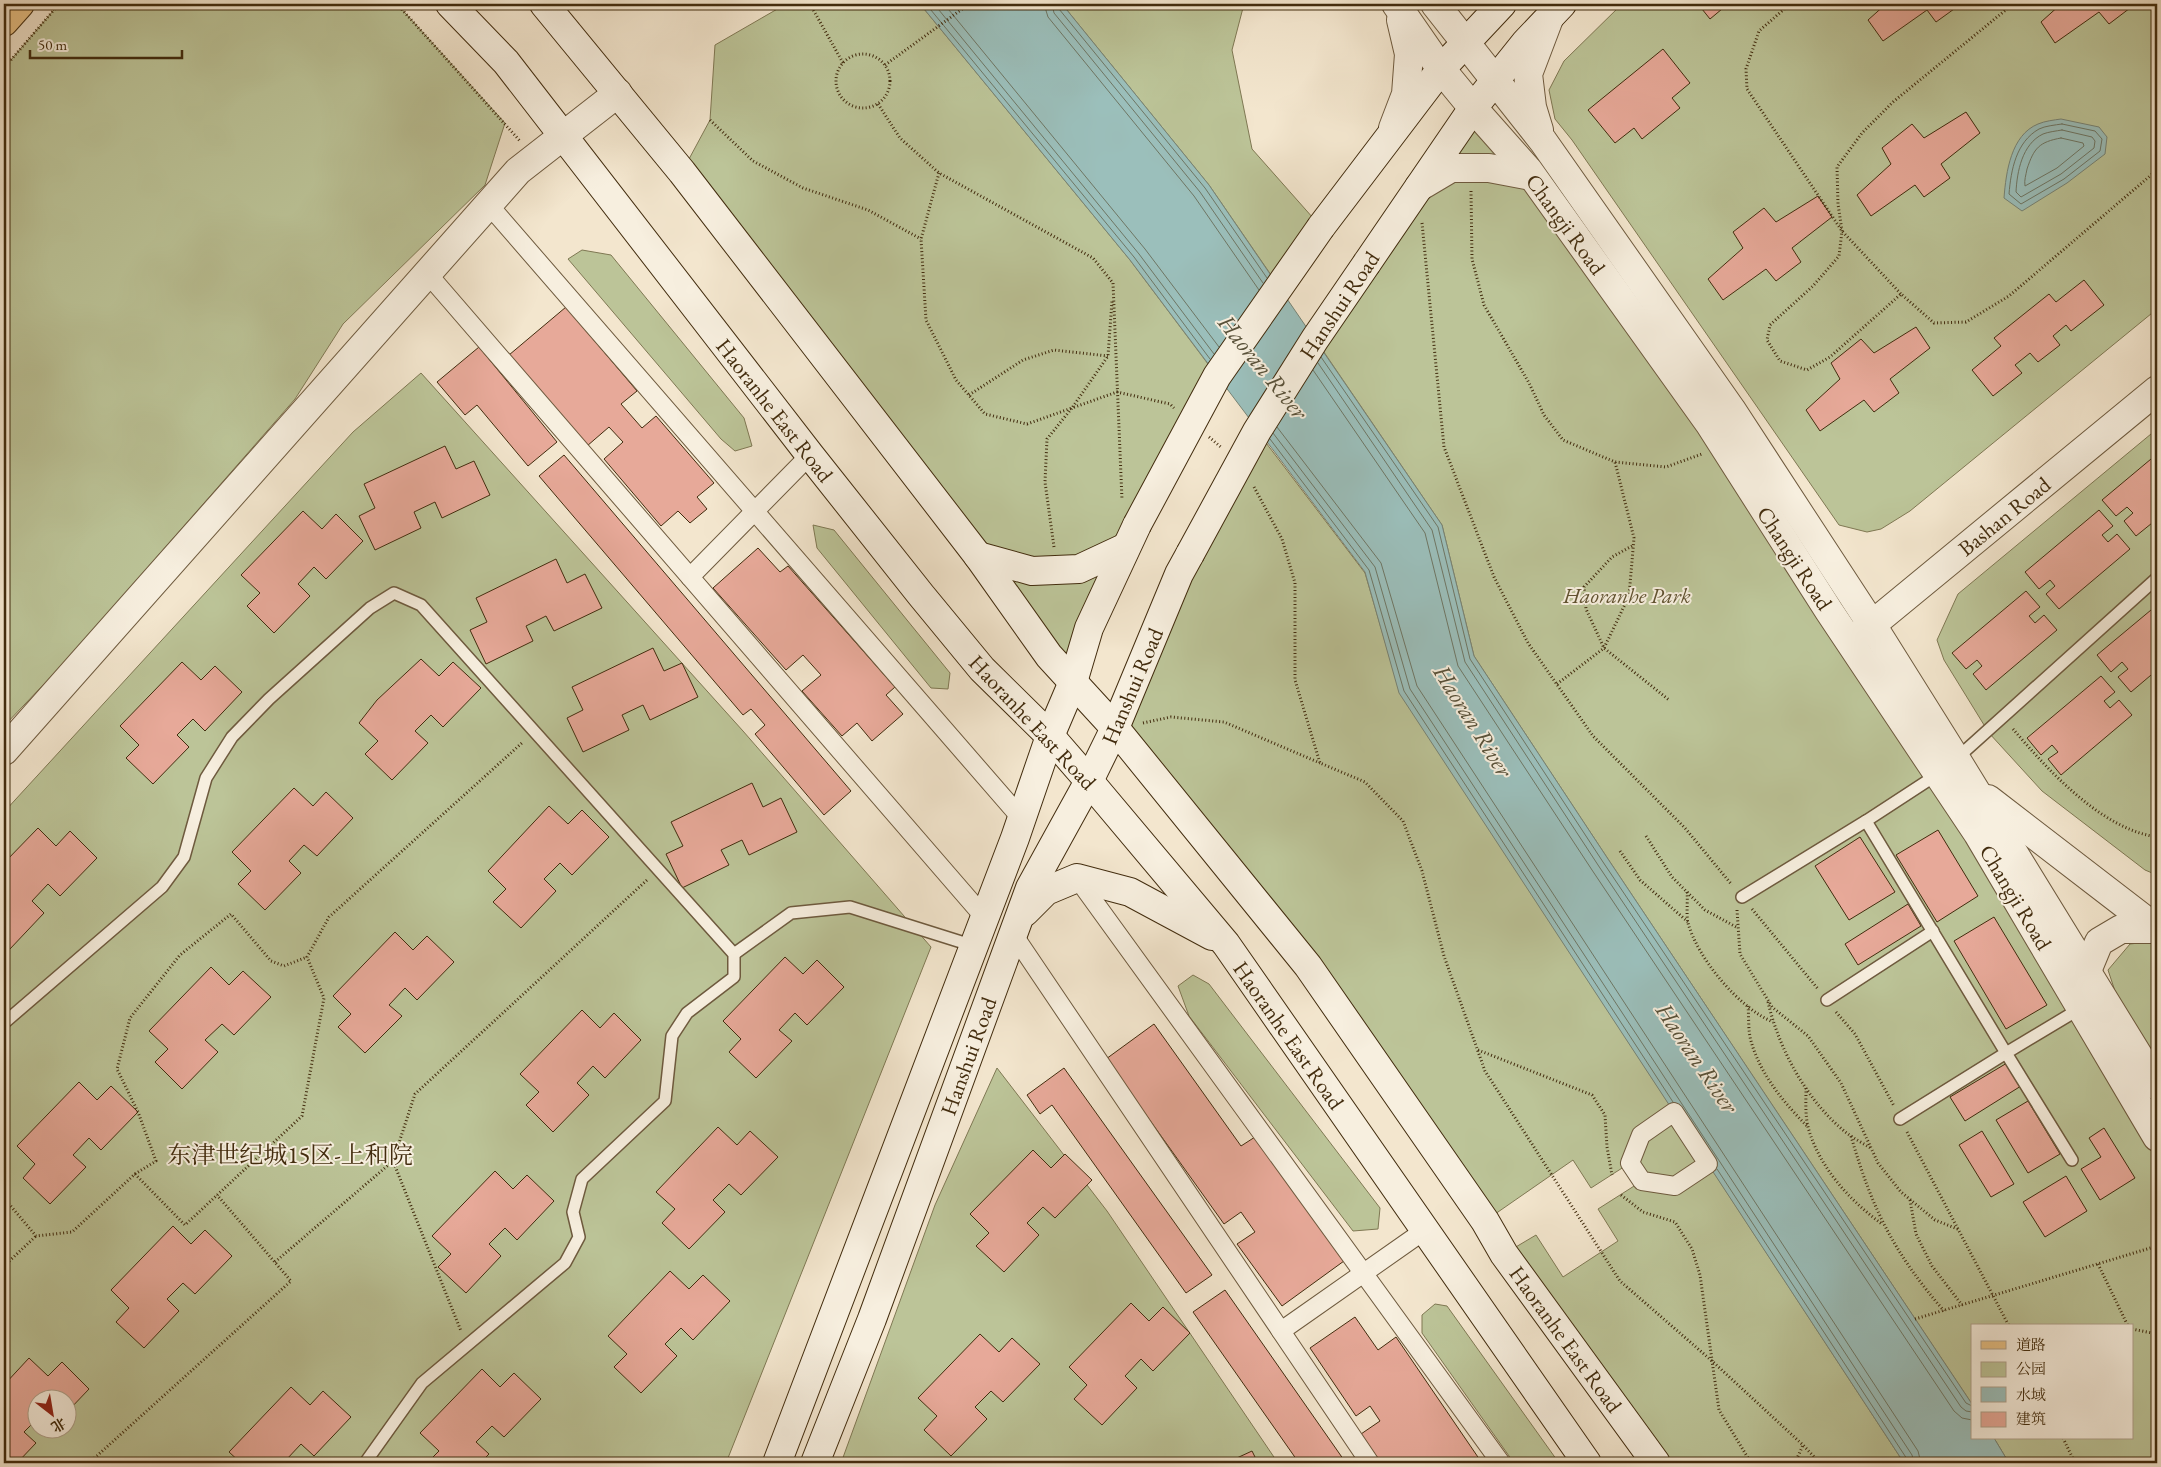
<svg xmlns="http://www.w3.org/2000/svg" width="2161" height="1467" font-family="'EB Garamond','Noto Serif SC',serif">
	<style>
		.green { fill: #bcc498; stroke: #7f7853; fill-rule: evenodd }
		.water { fill: #9bbfbb; stroke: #778476 }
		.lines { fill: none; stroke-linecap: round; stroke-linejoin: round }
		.shore { stroke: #6e7664; stroke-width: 1 }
		.building { fill: #e7a999; stroke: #422c0e }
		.service-casing { stroke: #6e5a3e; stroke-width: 14 }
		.pedestrian-casing { stroke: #6e5a3e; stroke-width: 20 }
		.tertiary-casing { stroke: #6e5a3e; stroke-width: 30 }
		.secondary-casing { stroke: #422c0e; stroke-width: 30 }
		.primary-casing { stroke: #422c0e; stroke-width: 30 }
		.path { stroke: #422c0e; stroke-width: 3; stroke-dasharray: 1 2.5; stroke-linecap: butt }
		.service { stroke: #f7efdf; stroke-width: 11 }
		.pedestrian { stroke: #f7efdf; stroke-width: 18 }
		.tertiary { stroke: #f7efdf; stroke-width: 28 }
		.secondary { stroke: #f7efdf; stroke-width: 28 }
		.primary { stroke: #eac387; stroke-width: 28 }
		.secondary-bridge-casing { stroke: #422c0e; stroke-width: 30; stroke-linecap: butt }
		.secondary-bridge { stroke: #f7efdf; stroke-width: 28 }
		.labels { text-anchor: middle; stroke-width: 4; stroke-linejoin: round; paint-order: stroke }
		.street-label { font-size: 22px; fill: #422c0e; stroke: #f7efdf }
		.park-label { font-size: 22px; font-style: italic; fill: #605230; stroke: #f7efdf }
		.water-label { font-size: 24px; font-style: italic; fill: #585139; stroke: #f7efdf }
		.neighbourhood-label { font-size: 24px; fill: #422c0e; stroke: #f7efdf }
	</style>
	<rect width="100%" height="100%" fill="#f3e6ce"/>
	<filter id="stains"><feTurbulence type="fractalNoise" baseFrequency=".004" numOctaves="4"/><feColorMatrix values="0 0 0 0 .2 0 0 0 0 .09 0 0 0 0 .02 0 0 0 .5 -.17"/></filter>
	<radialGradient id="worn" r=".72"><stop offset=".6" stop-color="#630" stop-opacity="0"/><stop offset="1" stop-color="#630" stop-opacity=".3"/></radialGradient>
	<g class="green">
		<polygon points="59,4 397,4 505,123 485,185 343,324 295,399 65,662 4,726 4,68"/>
		<polygon points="786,4 920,4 1130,260 1217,376 1073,682 682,172 710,120 715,45"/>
		<polygon points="1062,4 1244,4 1232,50 1252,149 1321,227 1278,285 1209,185"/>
		<polygon points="1622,4 2157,4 2157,309 1910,511 1881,529 1867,532 1839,525 1572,140 1555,119 1549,90 1564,61"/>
		<polygon points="1473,108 1709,423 2157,1137 2157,1463 2009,1463 1994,1438 2132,1438 2132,1326 1972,1326 1972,1404 1608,859 1474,656 1442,525 1315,339"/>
		<polygon points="582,250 611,255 744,418 752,446 735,451 721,439 568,259"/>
		<path d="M421 373 743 731 931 947 726 1463H4V812L353 432ZM38 1400H68V1430H38Z"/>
		<polygon points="2157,429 2157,875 2145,870 2042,791 1989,733 1944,660 1937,640 1958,594"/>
		<polygon points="1257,431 1365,573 1400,693 1904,1463 1656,1463 1504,1254 1536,1235 1563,1277 1618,1241 1598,1209 1642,1181 1630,1163 1591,1188 1573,1160 1485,1221 1115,728"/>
		<polygon points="813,525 834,530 950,673 948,689 931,688 817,548"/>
		<polygon points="2157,941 2157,1067 2118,1000 2108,970 2130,944"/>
		<polygon points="1193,975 1209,984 1380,1208 1378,1229 1353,1231 1189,1016 1178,986"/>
		<polygon points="997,1068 1107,1211 1278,1463 841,1463 935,1205"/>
		<polygon points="1435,1304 1447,1306 1559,1463 1514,1463 1422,1333 1422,1315"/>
	</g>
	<g class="water">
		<polygon points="920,4 1062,4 1209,185 1442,525 1474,656 1608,859 1972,1404 1972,1438 1994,1438 2009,1463 1904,1463 1399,693 1365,572 1130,260"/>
		<path d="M2061 119 2099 127 2107 137 2105 154 2067 183 2022 211 2004 198C2006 172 2011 135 2038 124 2045 121 2054 120 2061 119Z"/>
	</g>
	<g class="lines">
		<g class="shore">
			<polyline points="926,4 1134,257 1210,359"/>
			<polyline points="934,4 1139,254 1214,354"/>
			<polyline points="944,4 1145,249 1219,347"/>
			<polyline points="1044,4 1048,17 1194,196 1259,290"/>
			<polyline points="1052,4 1054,13 1200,192 1263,283"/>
			<polyline points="1058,4 1059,9 1205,188 1267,278"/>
			<path d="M2062 124 2095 131 2102 139 2100 151 2064 179 2021 204 2009 194C2011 170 2016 142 2039 129 2045 126 2055 125 2062 124Z"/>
			<path d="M2062 130 2092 137 2095 141 2094 148 2061 174 2021 197 2016 192C2017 172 2022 144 2043 134 2048 132 2056 131 2062 130Z"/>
			<path d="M2061 138 2083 143 2084 146 2057 168 2025 186C2024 180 2026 175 2027 169 2034 148 2039 142 2061 138Z"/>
			<polyline points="1321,357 1438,527 1470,659 1603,862 1966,1403 1972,1406"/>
			<polyline points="1318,363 1432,530 1465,662 1598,865 1961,1407 1966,1411 1972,1412"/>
			<polyline points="1313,370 1425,533 1458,666 1592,870 1954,1411 1962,1418 1972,1420"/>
			<polyline points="1277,427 1381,563 1417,686 1918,1451 1921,1463"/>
			<polyline points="1273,433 1375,567 1410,689 1912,1455 1914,1463"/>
			<polyline points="1270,439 1369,570 1404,691 1673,1102"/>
			<polyline points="1717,1169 1907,1459 1907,1463"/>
		</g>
	</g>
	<g class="building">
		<polygon points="1698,4 1728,4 1710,19"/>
		<polygon points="1886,4 1961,4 1936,22 1927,10 1883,41 1868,20"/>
		<polygon points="2061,4 2134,4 2134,5 2109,24 2099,12 2055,43 2041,22"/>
		<polygon points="1663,49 1690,83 1672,98 1680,108 1642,139 1634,128 1615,143 1588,110"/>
		<polygon points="1966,112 1980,133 1941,164 1950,178 1924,197 1915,185 1871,216 1857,195 1891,164 1882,148 1912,124 1924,138"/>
		<polygon points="1818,196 1832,217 1792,248 1801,262 1776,281 1766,269 1723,300 1708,279 1743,248 1733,232 1764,208 1776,222"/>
		<polygon points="2084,280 2104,305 2071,331 2066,325 2053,336 2060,345 2038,362 2030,353 2015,365 2022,373 1993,396 1972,370 2001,346 1994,338 2049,294 2056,302"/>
		<polygon points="566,307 637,391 621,404 642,428 656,416 714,483 697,497 707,509 690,523 678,511 661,526 604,459 623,442 609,427 587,446 509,355"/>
		<polygon points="1916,327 1930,348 1890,379 1899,393 1874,412 1864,400 1820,431 1806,410 1840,379 1831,363 1861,339 1874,353"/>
		<polygon points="479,347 557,442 528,466 477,405 465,415 437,382"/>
		<polygon points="445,446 456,469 474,461 490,495 442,518 435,502 414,512 421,528 375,550 359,516 375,508 364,484"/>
		<polygon points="2157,454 2157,519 2136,536 2124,521 2133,513 2127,507 2116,516 2102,500"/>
		<polygon points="564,455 851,791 824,815 755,734 765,725 751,709 743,715 539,476"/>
		<polygon points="2099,510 2113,526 2102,535 2108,542 2117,534 2130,549 2059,609 2046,594 2055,586 2050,580 2039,589 2025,572"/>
		<polygon points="303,511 322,529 336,514 363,541 326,579 314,567 298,584 310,596 274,633 247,606 260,593 241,575"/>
		<polygon points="758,548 780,572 788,566 895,687 886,695 903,714 872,741 857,723 842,736 802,691 821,675 803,655 786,670 713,588"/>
		<polygon points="556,559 567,583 585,574 602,608 554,631 546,616 526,626 533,641 486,664 470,630 487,622 476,598"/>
		<polygon points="2026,591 2040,607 2029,616 2035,623 2044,615 2057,630 1986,690 1973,674 1982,666 1977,660 1966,669 1952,653"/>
		<polygon points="2157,605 2157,670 2131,692 2118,677 2128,669 2122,662 2111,672 2097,655"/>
		<polygon points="653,648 664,671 682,663 698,697 650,720 643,705 622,715 629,730 583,752 567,718 583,710 572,687"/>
		<polygon points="421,659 439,676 453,662 481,688 443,727 431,715 415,731 428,743 392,780 365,754 378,741 359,723 377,700"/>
		<polygon points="182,662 201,680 215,666 242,692 205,731 193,719 177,735 189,747 153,784 126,758 139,745 120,726"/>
		<polygon points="2101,676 2115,692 2104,701 2110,708 2119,700 2132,715 2061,775 2048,759 2058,752 2052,745 2041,755 2027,738"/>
		<polygon points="752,783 763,807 781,798 797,832 749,855 742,840 721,850 729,865 682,888 666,854 683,846 671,822"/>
		<polygon points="294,788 313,806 326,792 353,818 317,856 304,845 289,861 301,873 265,910 238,884 251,871 232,852"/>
		<polygon points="549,806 568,824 582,810 609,837 572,875 560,863 544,879 556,891 521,928 493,902 506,889 488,871"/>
		<polygon points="38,828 56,846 70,831 97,858 60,896 48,884 32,901 44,913 9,950 4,945 4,863"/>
		<polygon points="1938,830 1978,896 1937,922 1896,855"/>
		<polygon points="1860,837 1895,892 1849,920 1815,866"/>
		<polygon points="1908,904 1921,926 1858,965 1845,944"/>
		<polygon points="1994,917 2047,1005 2006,1029 1954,941"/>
		<polygon points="395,932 413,950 427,936 454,962 417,1000 405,988 389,1005 402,1016 365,1053 338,1027 351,1014 333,996"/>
		<polygon points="785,957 803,974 817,960 844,987 807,1025 795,1013 779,1030 792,1041 756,1078 729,1052 741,1039 723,1021"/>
		<polygon points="211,967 229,985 243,971 271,997 234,1035 222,1024 205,1040 218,1052 182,1089 155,1062 168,1049 149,1031"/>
		<polygon points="582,1010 600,1028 614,1013 641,1040 605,1078 593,1066 577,1083 589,1095 553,1132 526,1105 539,1092 520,1074"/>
		<polygon points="1154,1024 1241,1146 1255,1137 1344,1261 1282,1306 1237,1244 1255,1232 1241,1212 1224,1224 1106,1059"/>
		<polygon points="2007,1063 2021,1086 1965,1121 1950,1097"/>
		<polygon points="1064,1068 1212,1275 1186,1293 1052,1105 1040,1114 1027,1095"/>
		<polygon points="79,1082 97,1100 111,1086 138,1112 101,1150 89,1138 73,1155 86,1167 50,1204 23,1178 35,1164 17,1146"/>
		<polygon points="2028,1101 2060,1154 2028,1173 1996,1120"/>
		<polygon points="718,1127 737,1145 750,1131 778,1157 741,1195 729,1184 713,1200 725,1212 689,1249 662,1223 675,1209 656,1192"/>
		<polygon points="2104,1128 2135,1178 2100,1200 2081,1169 2101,1157 2089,1138"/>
		<polygon points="1982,1131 2014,1184 1991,1197 1959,1145"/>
		<polygon points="1033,1150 1051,1168 1065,1154 1092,1180 1055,1218 1043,1207 1027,1223 1039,1235 1004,1272 976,1246 989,1233 970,1214"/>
		<polygon points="495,1171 513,1189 527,1175 554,1201 517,1240 505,1228 489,1244 501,1256 466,1293 438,1267 451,1254 432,1236"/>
		<polygon points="2066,1176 2087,1211 2045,1237 2023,1202"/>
		<polygon points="173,1226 191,1244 205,1230 232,1256 195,1294 183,1283 167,1299 179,1311 144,1348 116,1322 129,1308 111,1290"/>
		<polygon points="670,1271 689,1289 703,1275 730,1301 693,1340 681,1328 665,1344 677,1356 641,1393 614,1367 627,1354 608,1336"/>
		<polygon points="1225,1290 1346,1463 1299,1463 1193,1312"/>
		<polygon points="1131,1303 1149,1321 1163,1307 1190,1333 1153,1371 1141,1359 1125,1376 1137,1388 1102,1425 1074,1399 1087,1385 1069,1367"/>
		<polygon points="1355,1317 1378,1350 1396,1337 1482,1463 1381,1463 1361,1434 1380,1421 1370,1406 1356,1416 1310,1348"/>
		<polygon points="980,1334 999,1352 1012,1338 1040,1364 1003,1402 991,1391 975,1407 987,1419 951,1456 924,1430 937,1416 918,1398"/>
		<polygon points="29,1358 48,1376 62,1362 89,1389 68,1411 68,1400 38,1400 38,1418 24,1432 36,1443 17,1463 4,1463 4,1385"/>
		<polygon points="482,1369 500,1387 514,1373 541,1399 504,1437 492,1426 476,1442 489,1454 480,1463 427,1463 439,1451 420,1433"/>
		<polygon points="291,1387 310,1405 323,1391 351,1417 314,1456 301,1444 286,1460 289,1463 241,1463 229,1452"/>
		<polygon points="1252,1451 1258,1463 1226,1463"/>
	</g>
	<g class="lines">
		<defs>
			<g id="service">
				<polyline points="1956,759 2157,578"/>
				<polyline points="1742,897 1866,821"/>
				<polyline points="734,954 791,913 850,907 974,946"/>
				<polyline points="1827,1000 1933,931"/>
				<polyline points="4,1023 162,887 184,857 206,778 232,737 269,699 370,608 394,593 421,605 734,954 734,977 687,1013 672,1036 665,1101 582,1179 573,1212 579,1237 565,1263 422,1383 365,1463"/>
				<polyline points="1900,1119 2006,1053 1866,821 1938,774"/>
				<polyline points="2072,1160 2006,1053 2081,1008"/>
			</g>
			<g id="pedestrian">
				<polyline points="488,204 1021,818"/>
				<polyline points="427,273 985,918"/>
				<polyline points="690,577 810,455"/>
				<polyline points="1077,878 1501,1463"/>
				<polyline points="1013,934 1370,1463"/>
				<polygon points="1674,1112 1708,1164 1675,1186 1642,1181 1630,1163 1641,1135"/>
				<polyline points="1281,1331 1425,1230"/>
			</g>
			<g id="tertiary">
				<polyline points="1396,4 1441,69 1473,108 1528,170 1709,423 1829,611 1978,834 2157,1137"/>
				<polyline points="1435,4 1543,141 1731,409 1872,625 1956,759 2157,1086"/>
				<polyline points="1393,128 1406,94 1409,54 1401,20"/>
				<polyline points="1539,130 1532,107 1528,74 1550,16"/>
				<polyline points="1419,187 1451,168 1489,168 1531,176"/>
				<polyline points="1857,637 2157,390"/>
				<polyline points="4,751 518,171 618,93"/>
				<polyline points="1988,799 2157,929"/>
				<polyline points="2087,971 2099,942 2121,929 2157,929"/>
			</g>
			<g id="secondary">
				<polyline points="450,4 506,62 810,455 921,595 982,669 1050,736 1089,781 1226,944 1587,1463"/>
				<polyline points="544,4 682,172 978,556 1049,656 1115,728 1308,966 1485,1221 1504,1254 1656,1463"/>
				<polyline points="1321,227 1441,69 1502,4"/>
				<polyline points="1367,263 1473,108 1525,43 1562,4"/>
				<polyline points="978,556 1032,571 1079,569 1124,548"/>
				<polyline points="1025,912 1046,891 1077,878 1130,892 1212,936"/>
				<polyline points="777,1463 1015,838 1050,736 1073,682 1089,628 1137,525"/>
				<polyline points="815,1463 872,1319 1030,888 1089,781 1115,728 1179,574 1190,554"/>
			</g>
			<polyline id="primary" points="4,22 20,4"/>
		</defs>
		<use href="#service" class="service-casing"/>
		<use href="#pedestrian" class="pedestrian-casing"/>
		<use href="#tertiary" class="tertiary-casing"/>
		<use href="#secondary" class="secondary-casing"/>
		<use href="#primary" class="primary-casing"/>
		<g class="path">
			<polyline points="397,4 520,141"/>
			<polyline points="810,4 843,63"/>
			<polyline points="1186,4 1189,10"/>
			<polyline points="1790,4 1759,31 1746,69 1747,89 1842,231 1901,294"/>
			<polyline points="2013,4 1893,102 1862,133 1837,167 1838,204 1842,231 1839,256 1813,286 1770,325 1767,340 1780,361 1807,370 1830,357 1901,294 1934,323 1966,322 2009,296 2157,170"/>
			<circle cx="863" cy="81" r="27"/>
			<polyline points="885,65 969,4"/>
			<polyline points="4,68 59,4"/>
			<polyline points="878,104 900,138 939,173 1093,258 1113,283 1122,500"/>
			<polyline points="710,120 753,161 803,188 868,210 921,239"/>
			<polyline points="939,173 921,239 926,320 956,380 985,414 1027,424 1072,408 1108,356 1112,301"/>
			<polyline points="1471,191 1472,259 1484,305 1529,383 1544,415 1563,440 1615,462 1666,467 1702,454"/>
			<polyline points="1422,223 1444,447 1494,577 1528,643 1593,736 1685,828 1732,885"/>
			<polyline points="969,395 1023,360 1054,350 1108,356"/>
			<polyline points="1209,437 1222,448"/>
			<polyline points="1254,487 1282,539 1295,583 1295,680 1320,763 1365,782 1403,821 1422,871 1444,956 1485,1071 1620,1281 1712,1361 1803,1445 1820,1463"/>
			<polyline points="1632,546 1612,557 1584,587 1586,609 1604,648 1669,700"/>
			<polyline points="1054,547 1045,482 1047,439 1072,408 1117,392 1170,404 1174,408"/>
			<polyline points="1557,684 1604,648 1629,596 1634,538 1615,462"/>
			<polyline points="1143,723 1171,717 1224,722 1320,763"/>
			<path d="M2013 729C2048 770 2101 829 2157 837"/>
			<polyline points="1646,836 1672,877 1705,910 1738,928"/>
			<polyline points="1620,851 1640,880 1688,922"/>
			<path d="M1687 892C1688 902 1686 914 1688 923 1698 959 1739 1008 1773 1022"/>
			<polyline points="1752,909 1818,989"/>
			<polyline points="1737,910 1740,954 1772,1007 1808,1036 1841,1083 1878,1163 1901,1192 1935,1220 1960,1230"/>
			<path d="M1768 1002C1779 1049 1806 1099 1843 1130 1852 1138 1863 1143 1872 1149"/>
			<path d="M1748 1006C1749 1017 1748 1031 1751 1041 1760 1074 1784 1103 1807 1126"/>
			<polyline points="1836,1012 1855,1034 1894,1106"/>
			<polyline points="1478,1050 1592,1095 1605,1115 1607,1147 1612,1175"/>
			<path d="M1806 1088C1806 1101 1805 1114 1808 1127 1819 1167 1849 1200 1882 1224"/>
			<polyline points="1907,1132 2009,1326"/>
			<path d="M1851 1136C1872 1209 1894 1253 1944 1311"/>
			<polyline points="393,1161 415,1094 647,880"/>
			<polyline points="135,1174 156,1161 138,1112 117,1069 130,1018 180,955 231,914 271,961 284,966 307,957"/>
			<polyline points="1621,1195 1643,1212 1675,1222 1692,1249 1700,1275 1719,1410 1751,1463"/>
			<polyline points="4,1198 36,1236 72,1232 135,1174 185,1225 302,1116 324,998 307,957 329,917 523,742"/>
			<polyline points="1910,1200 1916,1234 1932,1266 1962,1305"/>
			<polyline points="275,1262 393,1161 461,1331"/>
			<polyline points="2098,1264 2128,1326"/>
			<polyline points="4,1266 36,1236"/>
			<polyline points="1915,1319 2157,1246"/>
			<polyline points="2132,1329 2157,1334"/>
			<polyline points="2063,1438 2075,1463"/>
			<polyline points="89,1463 291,1281 217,1195"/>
			<polyline points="1795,1463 1803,1445"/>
		</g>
		<use href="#service" class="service"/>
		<use href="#pedestrian" class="pedestrian"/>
		<use href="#tertiary" class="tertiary"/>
		<use href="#secondary" class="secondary"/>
		<use href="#primary" class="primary"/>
		<defs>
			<g id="secondary-bridge">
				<polyline points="1137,525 1217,376 1321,227"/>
				<polyline points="1190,554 1257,431 1315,339 1367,263"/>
			</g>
		</defs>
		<use href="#secondary-bridge" class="secondary-bridge-casing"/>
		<use href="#secondary-bridge" class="secondary-bridge"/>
	</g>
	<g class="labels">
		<g class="street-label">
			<text transform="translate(1566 224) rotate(54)" y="8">Changji Road</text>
			<text transform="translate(1339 305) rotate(-56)" y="8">Hanshui Road</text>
			<text transform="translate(775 410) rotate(52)" y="8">Haoranhe East Road</text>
			<text transform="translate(2004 516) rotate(-39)" y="8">Bashan Road</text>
			<text transform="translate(1795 558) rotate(57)" y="8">Changji Road</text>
			<text transform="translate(1132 686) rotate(-67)" y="8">Hanshui Road</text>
			<text transform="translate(1033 722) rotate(47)" y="8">Haoranhe East Road</text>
			<text transform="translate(2016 897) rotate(59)" y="8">Changji Road</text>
			<text transform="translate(1289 1035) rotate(55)" y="8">Haoranhe East Road</text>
			<text transform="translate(968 1056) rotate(-70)" y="8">Hanshui Road</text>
			<text transform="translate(1566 1339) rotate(54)" y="8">Haoranhe East Road</text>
		</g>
		<g class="park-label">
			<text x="1627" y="603">Haoranhe Park</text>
		</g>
		<g class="water-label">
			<text transform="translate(1263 367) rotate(51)" y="8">Haoran River</text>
			<text transform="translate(1473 721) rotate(58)" y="8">Haoran River</text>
			<text transform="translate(1697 1058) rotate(56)" y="8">Haoran River</text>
		</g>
		<g class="neighbourhood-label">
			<text x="290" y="1163">东津世纪城15区-上和院</text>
		</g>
	</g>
	<rect width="2161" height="1467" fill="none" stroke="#f3e6ce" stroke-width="20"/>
	<rect x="5" y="5" width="2151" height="1457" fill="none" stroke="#422c0e" stroke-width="2.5"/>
	<rect x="10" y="10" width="2141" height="1447" fill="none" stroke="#422c0e"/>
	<rect x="1971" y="1324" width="162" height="115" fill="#f7efdf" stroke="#afa18b"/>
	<rect x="1981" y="1341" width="25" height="8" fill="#eac387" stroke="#afa18b"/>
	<text x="2016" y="1350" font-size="15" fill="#422c0e">道路</text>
	<rect x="1981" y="1362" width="25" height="15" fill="#bcc498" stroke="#afa18b"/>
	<text x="2016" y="1374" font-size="15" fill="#422c0e">公园</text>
	<rect x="1981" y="1387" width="25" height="15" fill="#9bbfbb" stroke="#afa18b"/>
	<text x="2016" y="1400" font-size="15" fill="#422c0e">水域</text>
	<rect x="1981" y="1412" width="25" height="15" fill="#e7a999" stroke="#afa18b"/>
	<text x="2016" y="1424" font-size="15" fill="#422c0e">建筑</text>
	<g transform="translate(52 1414) rotate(149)"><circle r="24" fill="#f7efdf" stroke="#afa18b"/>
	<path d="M0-4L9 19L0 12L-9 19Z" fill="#8f2418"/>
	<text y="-8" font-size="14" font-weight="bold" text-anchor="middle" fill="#422c0e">北</text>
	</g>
	<path d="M30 50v8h152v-8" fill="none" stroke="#422c0e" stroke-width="2.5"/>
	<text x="38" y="50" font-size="15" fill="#422c0e" stroke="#f7efdf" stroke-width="4" paint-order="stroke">50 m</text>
	<rect width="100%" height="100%" filter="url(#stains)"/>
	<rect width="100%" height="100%" fill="url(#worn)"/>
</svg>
